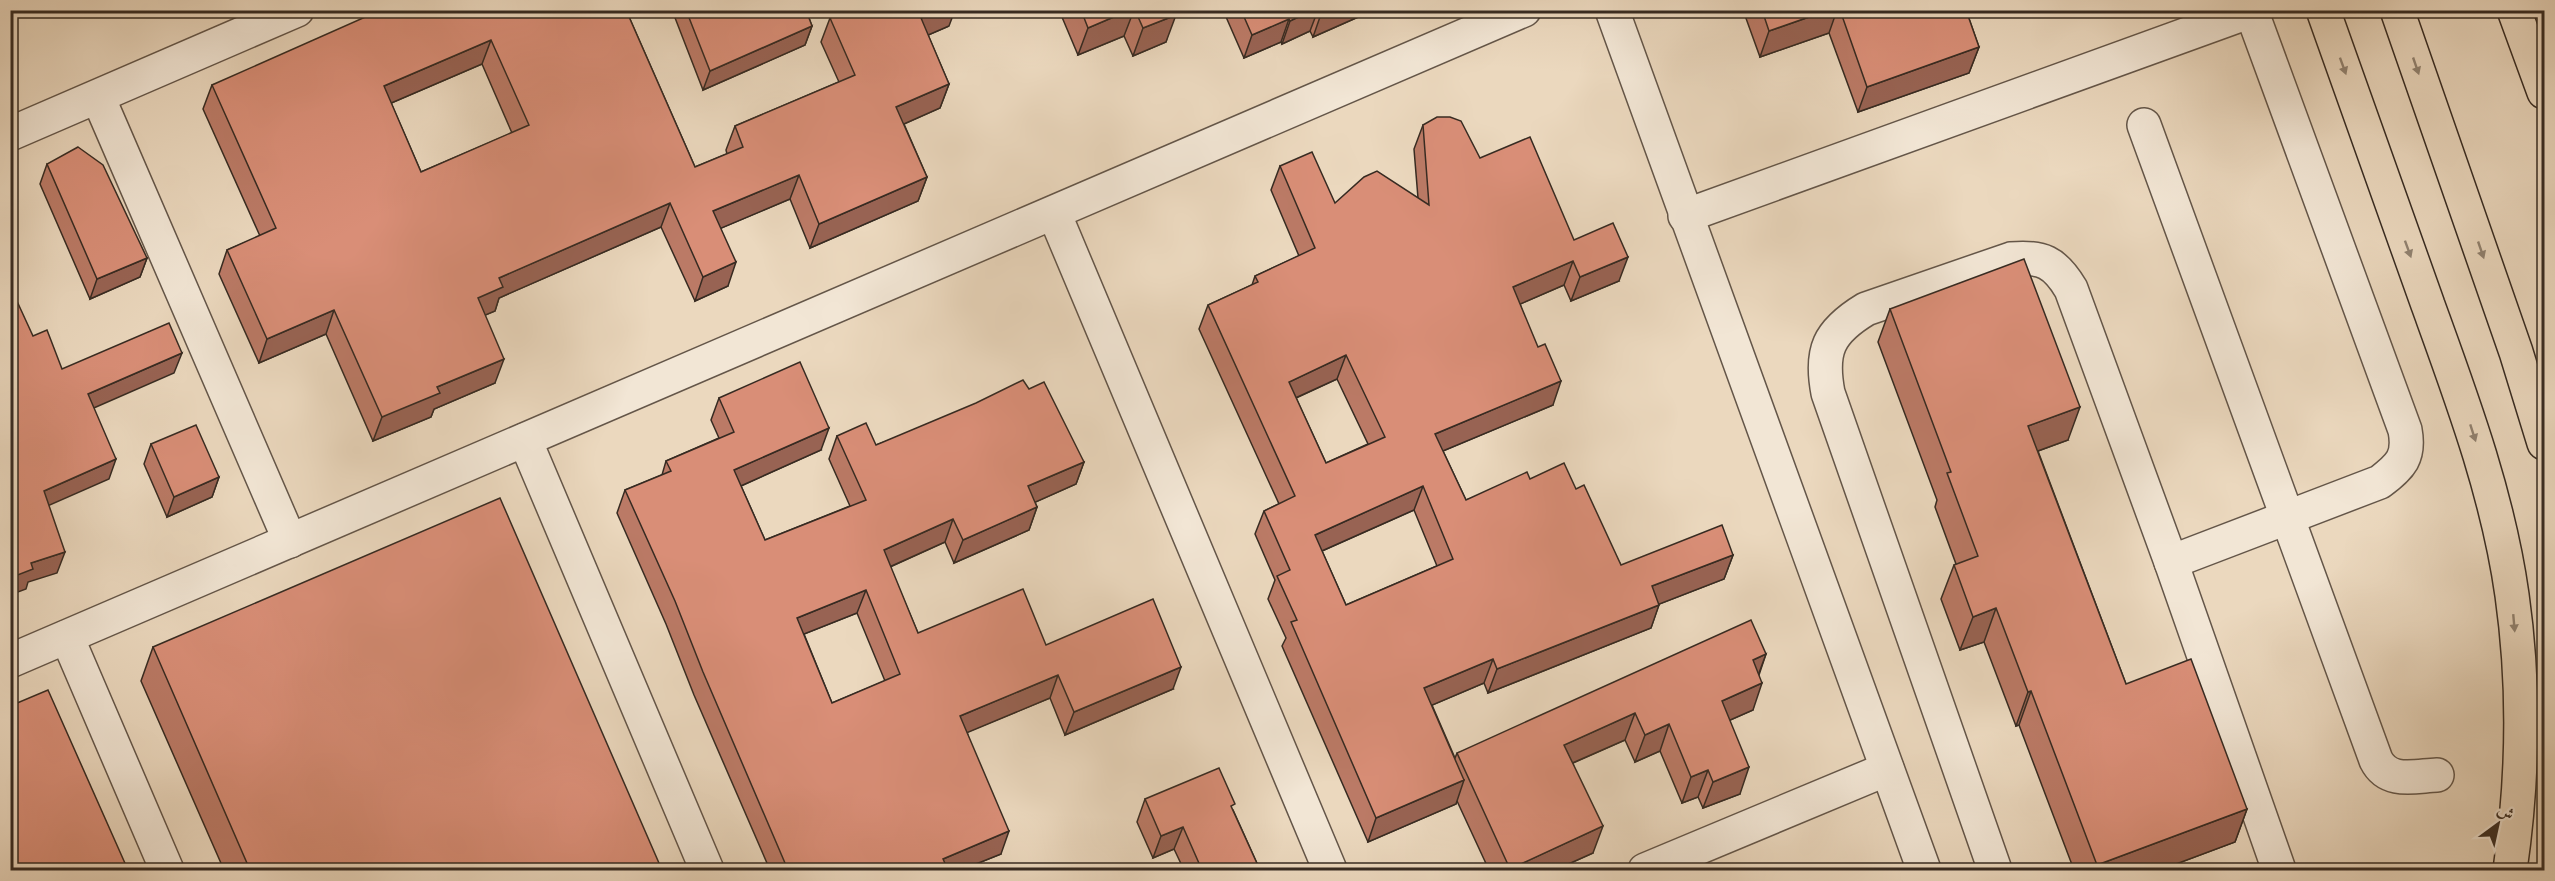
<svg xmlns="http://www.w3.org/2000/svg" width="2555" height="881" font-family="Alegreya,Amiri,serif">
	<style>
		.lines { fill: none; stroke-linecap: round; stroke-linejoin: round }
		.street-casing { stroke: #645649; stroke-width: 36 }
		.highway-casing { stroke: #372b22; stroke-width: 36 }
		.street { stroke: #f2e6d5; stroke-width: 33 }
		.highway { stroke: #ebd8be; stroke-width: 33 }
		.wall { fill: #bb7a66; stroke: #372b22; stroke-width: 1.5; fill-rule: evenodd }
		.shaded-wall { fill: #986353; stroke: #372b22; stroke-width: 1.5 }
		.building { fill: #d98e77; stroke: #372b22; stroke-width: 1.5; fill-rule: evenodd }
		.oneway { fill: #918270 }
	</style>
	<rect width="100%" height="100%" fill="#ebd8be"/>
	<filter id="stains"><feTurbulence type="fractalNoise" baseFrequency=".00333" numOctaves="4"/><feColorMatrix values="0 0 0 0 .2 0 0 0 0 .09 0 0 0 0 .02 0 0 0 .5 -.17"/></filter>
	<radialGradient id="worn" r=".72"><stop offset=".6" stop-color="#630" stop-opacity="0"/><stop offset="1" stop-color="#630" stop-opacity=".3"/></radialGradient>
	<g class="lines">
		<defs>
			<g id="street">
				<polyline points="1612,10 1924,870"/>
				<polyline points="98,97 290,541"/>
				<path d="M2144 125 2376 760C2388 784 2414 776 2437 775"/>
				<polyline points="10,134 297,10"/>
				<polyline points="1054,213 1330,870"/>
				<polyline points="1685,216 2251,11"/>
				<polyline points="525,440 707,870"/>
				<path d="M2171 562 2380 482C2401 466 2410 457 2405 430L2251 10"/>
				<polyline points="67,637 167,870"/>
				<polyline points="10,661 1524,10"/>
				<polyline points="1645,870 1887,769"/>
				<path d="M1995 870 1828 393C1820 351 1828 332 1866 309L2011 259C2042 256 2055 262 2071 289L2171 562 2279 870"/>
			</g>
			<g id="highway">
				<path d="M2323 10C2358 109 2393 207 2428 305 2462 399 2498 495 2512 595 2525 687 2523 780 2510 870"/>
				<polyline points="2397,10 2516,352 2544,443"/>
				<polyline points="2514,10 2544,92"/>
			</g>
		</defs>
		<use href="#street" class="street-casing"/>
		<use href="#highway" class="highway-casing"/>
		<use href="#street" class="street"/>
		<use href="#highway" class="highway"/>
	</g>
	<g class="wall">
		<path d="M626 10 695 167 727 154 726 150 735 126 839 82 821 42 830 18 949 26 928 35 949 84 940 108 904 124 927 177 918 201 810 248 790 199 721 228 728 286 695 301 661 227 499 298 495 311 485 315 495 383 434 409 431 417 373 441 326 334 259 363 219 274 227 250 260 236 203 109 212 85ZM482 64 512 133 421 172 391 103Z"/>
		<polygon points="672,10 806,10 812,26 805,45 703,90"/>
		<polygon points="1059,10 1174,10 1166,42 1133,56 1124,36 1078,55"/>
		<polygon points="1223,10 1374,10 1313,37 1310,31 1282,44 1281,42 1244,58"/>
		<polygon points="1743,10 1966,10 1979,47 1969,73 1858,112 1829,33 1760,57"/>
		<path d="M1423 125 1480 158 1574 240 1619 281 1571 301 1564 285 1520 304 1553 405 1443 451 1466 500 1530 479 1576 489 1621 565 1733 555 1724 579 1659 604 1651 628 1488 693 1484 683 1432 705 1455 758 1457 753 1766 654 1759 675 1753 710 1730 720 1740 794 1703 808 1698 797 1682 803 1660 751 1635 762 1625 740 1573 763 1593 853 1555 870H1489L1457 801 1456 804 1368 842 1282 646 1286 638 1268 599 1275 580 1255 534 1264 511 1279 504 1199 329 1208 305 1252 285 1255 276 1299 256 1271 190 1280 166 1335 203 1418 198 1414 149ZM1337 379 1368 444 1326 463 1296 398ZM1414 510 1437 566 1346 605 1322 551Z"/>
		<polygon points="47,164 147,258 140,277 90,299 40,184"/>
		<polygon points="1890,309 2068,440 2038,451 2126,684 2247,809 2235,842 2160,870 2074,870 2019,725 2016,726 1984,642 1960,650 1941,599 1954,565 1956,564 1935,507 1937,500 1878,342"/>
		<path d="M1029 389 1084 462 1076 484 1035 502 1037 507 1029 530 954 563 945 542 890 567 918 633 1046 645 1173 689 1065 735 1050 698 967 732 1001 854 961 870H770L694 695 666 624 617 513 625 490 662 475 666 461 719 438 711 420 719 398 821 450 741 486 765 540 850 506 829 459 837 436 876 445ZM857 613 885 681 832 703 804 634Z"/>
		<polygon points="151,444 219,477 212,497 167,517 144,464"/>
		<polygon points="153,647 662,870 224,870 141,681"/>
		<polygon points="1145,799 1233,810 1260,870 1184,870 1174,849 1153,858 1137,822"/>
	</g>
	<g class="shaded-wall">
		<polygon points="939,10 955,10 949,26 912,42 921,18"/>
		<polygon points="1130,10 1134,10 1124,36 1078,55 1088,28"/>
		<polygon points="1313,10 1318,10 1310,31 1282,44 1290,21"/>
		<polygon points="1329,10 1374,10 1313,37 1321,14"/>
		<polygon points="1829,10 1837,10 1829,33 1760,57 1769,31"/>
		<polygon points="1176,15 1166,42 1133,56 1143,28"/>
		<polygon points="1289,19 1281,42 1244,58 1252,35"/>
		<polygon points="812,26 805,45 703,90 710,71"/>
		<polygon points="491,40 482,64 375,110 384,86"/>
		<polygon points="1979,47 1969,73 1858,112 1867,87"/>
		<polygon points="949,84 940,108 888,131 896,107"/>
		<polygon points="799,175 790,199 705,235 713,211"/>
		<polygon points="927,177 918,201 810,248 819,224"/>
		<polygon points="670,203 661,227 499,298 495,311 469,322 478,298 499,278"/>
		<polygon points="1628,257 1619,281 1571,301 1580,277"/>
		<polygon points="147,258 140,277 90,299 97,279"/>
		<polygon points="1573,261 1564,285 1504,311 1513,287"/>
		<polygon points="736,262 728,286 695,301 703,277"/>
		<polygon points="334,310 326,334 259,363 267,339"/>
		<polygon points="182,353 174,373 80,414 88,394"/>
		<polygon points="1346,355 1337,379 1280,405 1289,382"/>
		<polygon points="504,359 495,383 434,409 431,417 373,441 382,417 437,387"/>
		<polygon points="1561,381 1553,405 1426,458 1435,434"/>
		<polygon points="2080,407 2068,440 2016,459 2028,426"/>
		<polygon points="829,428 821,450 725,493 734,470"/>
		<polygon points="116,459 109,479 36,511 44,491"/>
		<polygon points="1084,462 1076,484 1020,509 1028,486"/>
		<polygon points="219,477 212,497 167,517 174,497"/>
		<polygon points="1423,486 1414,510 1306,558 1315,535"/>
		<polygon points="1037,507 1029,530 954,563 963,540"/>
		<polygon points="953,519 945,542 876,573 884,550"/>
		<polygon points="65,552 57,573 28,582 26,589 10,595 10,578 31,563"/>
		<polygon points="1733,555 1724,579 1644,610 1652,586"/>
		<polygon points="866,590 857,613 789,640 797,618"/>
		<polygon points="1659,605 1651,628 1488,693 1497,669"/>
		<polygon points="1996,608 1984,642 1960,650 1973,617"/>
		<polygon points="1766,654 1756,681 1753,660"/>
		<polygon points="1493,659 1484,683 1416,712 1424,688"/>
		<polygon points="1181,667 1173,689 1065,735 1074,712"/>
		<polygon points="1058,675 1050,698 952,739 960,716"/>
		<polygon points="1762,683 1753,710 1712,728 1722,701"/>
		<polygon points="2031,691 2019,725 2016,726 2028,692"/>
		<polygon points="1635,713 1625,740 1554,771 1564,745"/>
		<polygon points="1669,724 1660,751 1635,762 1645,735"/>
		<polygon points="1749,767 1740,794 1703,808 1713,782"/>
		<polygon points="1708,770 1698,797 1682,803 1691,777"/>
		<polygon points="1464,780 1456,804 1368,842 1376,818"/>
		<polygon points="2247,809 2235,842 2160,870 2095,870 2097,865"/>
		<polygon points="1603,826 1593,853 1555,870 1510,870 1510,869"/>
		<polygon points="1183,827 1174,849 1153,858 1161,836"/>
		<polygon points="1009,831 1001,854 961,870 938,870 943,859"/>
	</g>
	<g class="building">
		<path d="M381 10H626L695 167 743 147 735 126 855 75 830 18 848 10H939L921 18 949 84 896 107 927 177 819 224 799 175 713 211 736 262 703 277 670 203 499 278 503 287 478 298 504 359 437 387 440 393 382 417 334 310 267 339 227 250 276 228 212 85ZM491 40 529 125 421 172 384 86Z"/>
		<polygon points="686,10 806,10 812,26 710,71"/>
		<polygon points="1081,10 1130,10 1088,28"/>
		<polygon points="1135,10 1174,10 1176,15 1143,28"/>
		<polygon points="1241,10 1313,10 1290,21 1289,19 1252,35"/>
		<polygon points="1320,10 1329,10 1321,14"/>
		<polygon points="1762,10 1829,10 1769,31"/>
		<polygon points="1840,10 1966,10 1979,47 1867,87"/>
		<path d="M1437 117H1450L1461 121 1480 158 1530 137 1574 240 1613 223 1628 257 1580 277 1573 261 1513 287 1538 347 1545 344 1561 381 1435 434 1466 500 1527 472 1530 479 1564 463 1576 489 1584 485 1621 565 1722 525 1733 555 1652 586 1659 605 1497 669 1493 659 1424 688 1464 780 1376 818 1291 622 1297 620 1277 576 1290 570 1264 511 1295 496 1208 305 1258 282 1255 276 1315 248 1280 166 1312 152 1335 203 1364 177 1377 171 1429 205 1423 125ZM1346 355 1385 437 1326 463 1289 382ZM1423 486 1453 559 1346 605 1315 535Z"/>
		<polygon points="78,147 103,165 147,258 97,279 47,164"/>
		<polygon points="2024,259 2080,407 2028,426 2126,684 2191,659 2247,809 2097,865 2031,691 2028,692 1996,608 1973,617 1954,565 1978,556 1947,473 1951,472 1890,309"/>
		<polygon points="10,286 33,336 47,330 62,369 169,323 182,353 88,394 116,459 44,491 65,552 31,563 33,569 10,578"/>
		<path d="M800 362 829 428 734 470 765 540 866 500 837 436 866 423 876 445 976 403 1023 380 1029 389 1044 382 1084 462 1028 486 1037 507 963 540 953 519 884 550 918 633 1023 589 1046 645 1153 599 1181 667 1074 712 1058 675 960 716 1009 831 943 859 948 870H788L703 672 675 601 625 490 671 471 666 461 734 432 719 398ZM866 590 900 674 832 703 797 618Z"/>
		<polygon points="196,425 219,477 174,497 151,444"/>
		<polygon points="500,498 662,870 250,870 153,647"/>
		<polygon points="1751,620 1766,654 1753,660 1762,683 1722,701 1749,767 1713,782 1708,770 1691,777 1669,724 1645,735 1635,713 1564,745 1603,826 1510,869 1457,753"/>
		<polygon points="48,690 128,870 10,870 10,706"/>
		<polygon points="1219,768 1235,804 1231,806 1260,870 1202,870 1183,827 1161,836 1145,799"/>
		<polygon points="1870,867 1871,870 1861,870"/>
	</g>
	<defs><path id="oneway-solid" d="M-6-.8H1V-3.2L6.5 0L1 3.2V.8H-6Z" transform="scale(1.5)"/></defs>
	<g class="oneway">
		<use href="#oneway-solid" transform="translate(2343 66) rotate(70)"/>
		<use href="#oneway-solid" transform="translate(2416 66) rotate(71)"/>
		<use href="#oneway-solid" transform="translate(2408 249) rotate(70)"/>
		<use href="#oneway-solid" transform="translate(2481 250) rotate(71)"/>
		<use href="#oneway-solid" transform="translate(2473 433) rotate(72)"/>
		<use href="#oneway-solid" transform="translate(2514 623) rotate(85)"/>
	</g>
	<rect width="2555" height="881" fill="none" stroke="#ebd8be" stroke-width="36"/>
	<rect x="12" y="12" width="2531" height="857" fill="none" stroke="#372b22" stroke-width="3"/>
	<rect x="18" y="18" width="2519" height="845" fill="none" stroke="#372b22" stroke-width="1.5"/>
	<g transform="translate(2498 824) rotate(33)" stroke="#f2e6d5" stroke-width="4.5" paint-order="stroke">
	<path d="M0-4.5L10 22L0 15L-10 22Z" fill="#372b22"/>
	<text y="-9" font-size="16" font-weight="bold" text-anchor="middle" fill="#372b22">ش</text>
	</g>
	<rect width="100%" height="100%" filter="url(#stains)"/>
	<rect width="100%" height="100%" fill="url(#worn)"/>
</svg>
